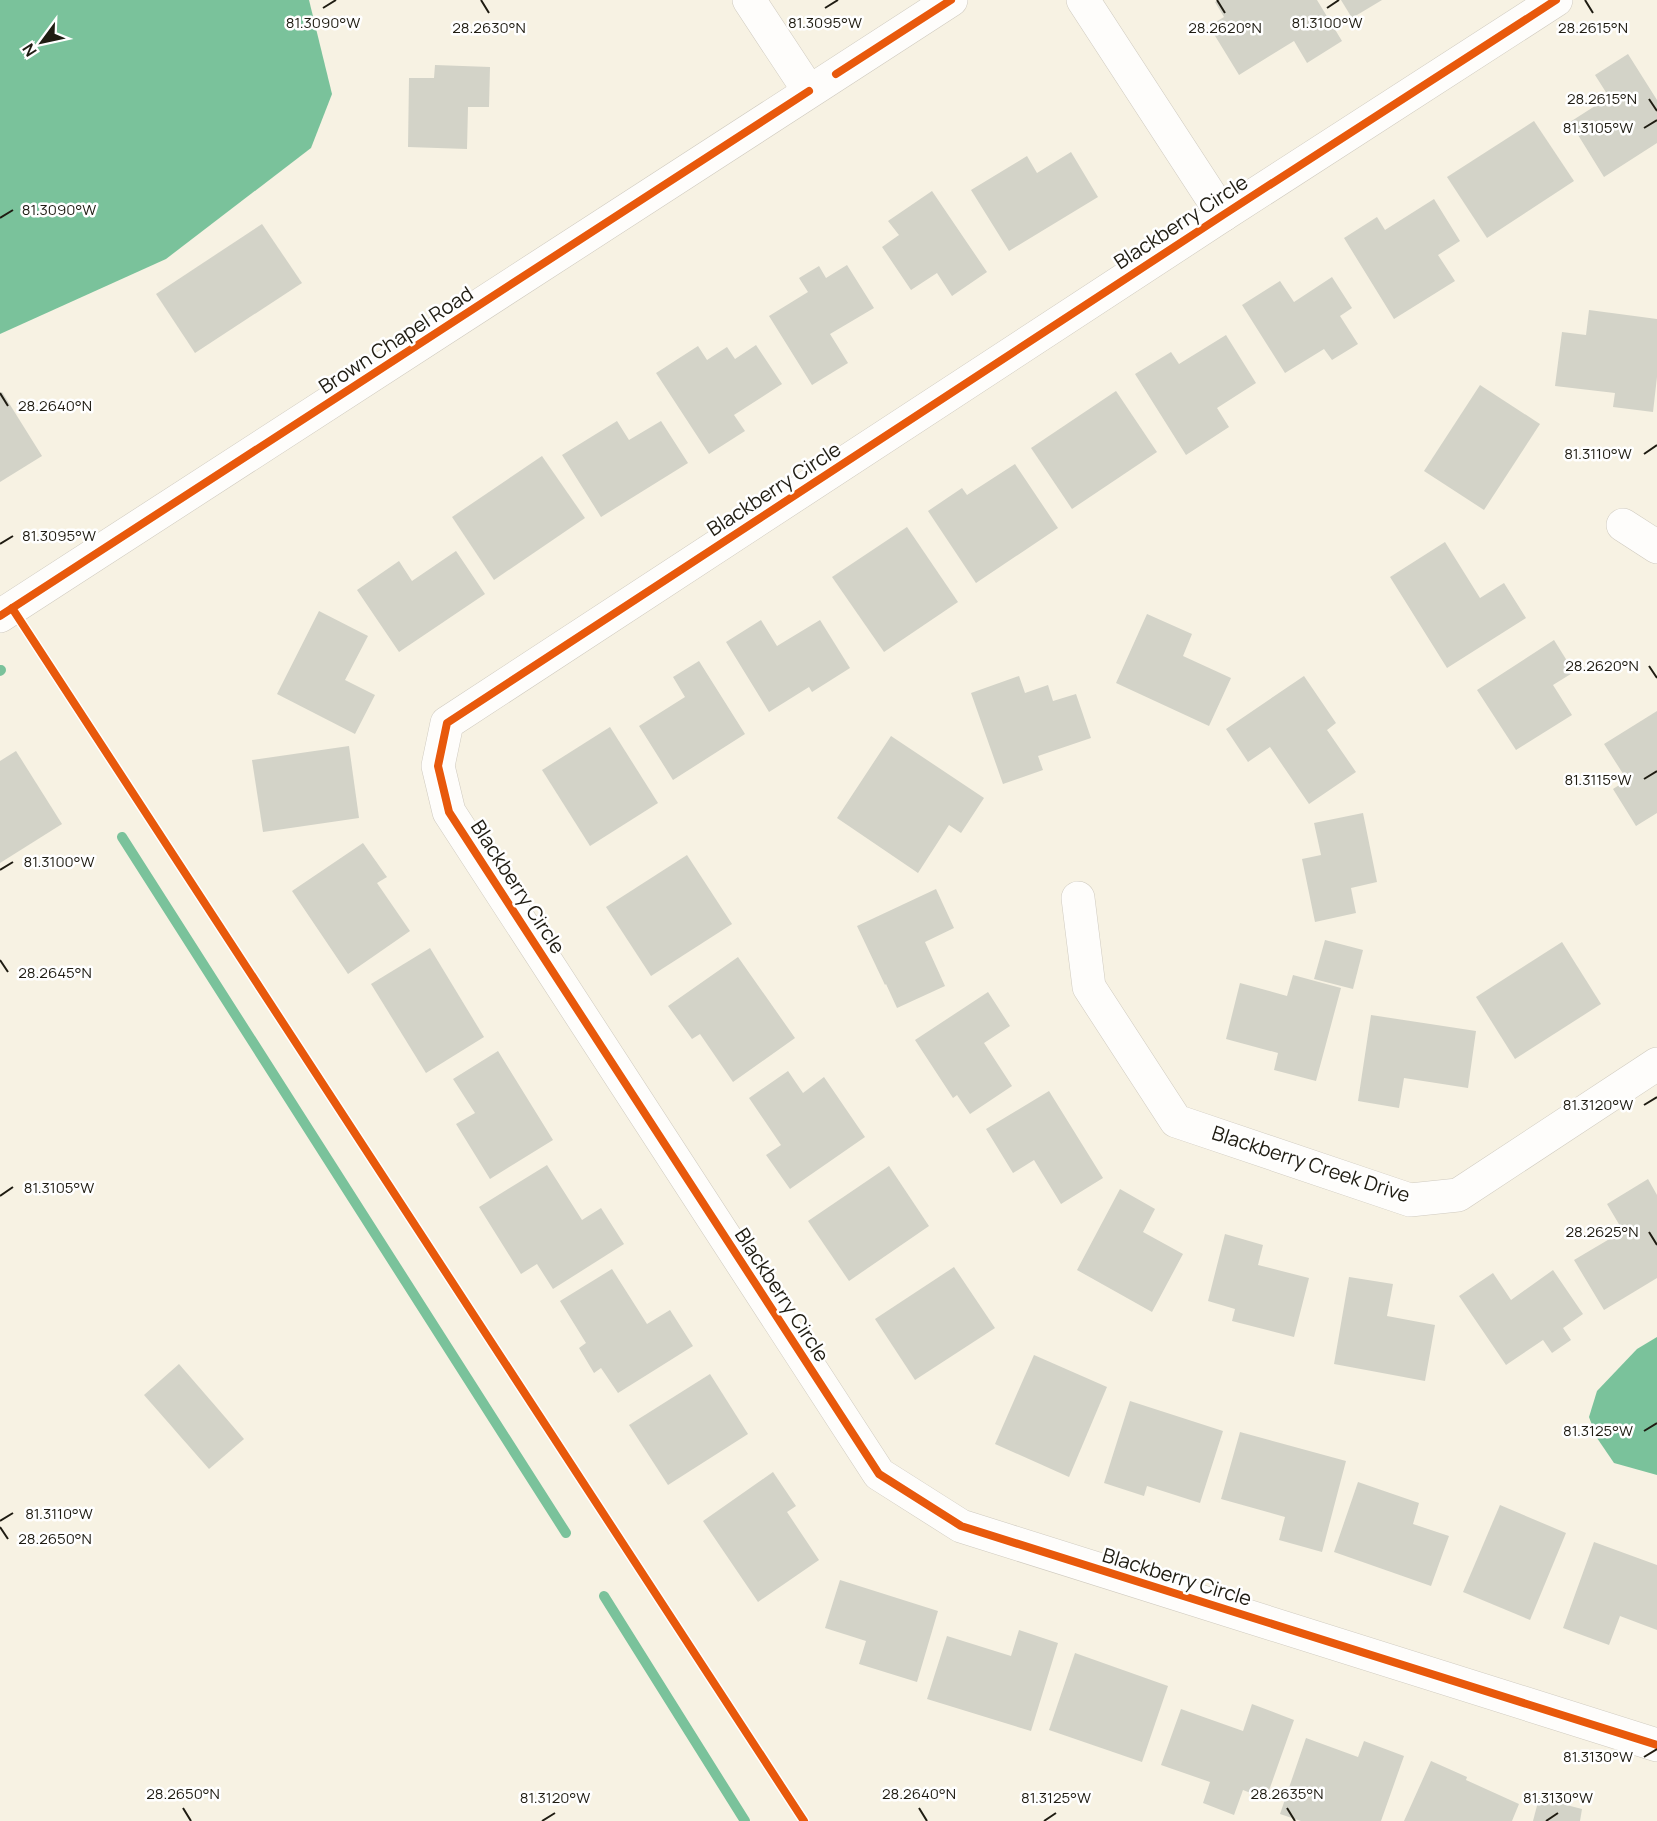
<svg xmlns="http://www.w3.org/2000/svg" width="1657" height="1821" font-family="Manrope,sans-serif">
	<style>
		.water { fill: #7ac29b }
		.lines { fill: none; stroke-linecap: round; stroke-linejoin: round }
		.stream { stroke: #7ac29b; stroke-width: 10 }
		.building { fill: #d3d3c8 }
		.minor-casing { stroke: #cfcabf; stroke-width: 34 }
		.minor { stroke: #fefdfb; stroke-width: 33 }
		.cycleway-casing { stroke: #fff; stroke-width: 11 }
		.cycleway { stroke: #e8590c; stroke-width: 8 }
		.ticks { fill: none; stroke: #1f1c12; stroke-width: 2 }
		.labels { text-anchor: middle; stroke-width: 5; stroke-linejoin: round; paint-order: stroke }
		.street-label { font-size: 20px; fill: #1f1c12; stroke: #fff }
		.ticks-label { font-size: 15px; text-anchor: middle; fill: #1f1c12; stroke: #fff; stroke-width: 5; stroke-linejoin: round; paint-order: stroke }
	</style>
	<rect width="100%" height="100%" fill="#f7f2e3"/>
	<g class="water">
		<polygon points="0,0 309,0 332,94 311,148 166,259 0,334"/>
		<polygon points="1657,1337 1657,1475 1614,1463 1597,1438 1589,1417 1597,1391 1637,1349"/>
	</g>
	<g class="lines">
		<g class="stream">
			<polyline points="0,671 1,670"/>
			<polyline points="122,837 566,1533"/>
			<polyline points="604,1596 745,1821"/>
		</g>
	</g>
	<g class="building">
		<polygon points="1219,0 1317,0 1342,41 1307,63 1294,41 1239,75 1209,26 1224,17 1215,2"/>
		<polygon points="1341,0 1382,0 1352,18"/>
		<polygon points="1628,54 1657,100 1657,143 1604,177 1570,122 1609,97 1595,75"/>
		<polygon points="435,65 490,67 489,107 468,107 467,149 408,147 409,78 434,78"/>
		<polygon points="1534,121 1574,181 1487,238 1447,177"/>
		<polygon points="1071,152 1098,197 1009,251 971,190 1027,156 1037,173"/>
		<polygon points="932,191 987,272 952,296 937,273 911,290 882,247 899,235 888,221"/>
		<polygon points="1434,199 1460,241 1438,255 1455,281 1394,319 1344,238 1377,217 1385,230"/>
		<polygon points="262,224 302,283 195,353 156,294"/>
		<polygon points="847,265 874,308 830,334 848,363 812,385 769,316 808,292 799,278 819,266 826,278"/>
		<polygon points="1332,277 1352,308 1340,316 1358,344 1332,360 1324,349 1285,373 1242,305 1280,281 1294,302"/>
		<polygon points="1589,310 1657,319 1657,377 1653,412 1613,407 1615,393 1555,386 1562,332 1586,335"/>
		<polygon points="1226,335 1256,383 1217,408 1229,427 1186,455 1135,374 1171,352 1179,364"/>
		<polygon points="756,345 782,384 734,415 745,431 709,454 656,373 698,346 707,360 727,347 735,359"/>
		<polygon points="1480,385 1540,424 1484,510 1424,471"/>
		<polygon points="1116,391 1157,452 1072,509 1031,448"/>
		<polygon points="2,392 42,456 0,482 0,393"/>
		<polygon points="617,421 629,440 661,421 688,463 601,517 562,455"/>
		<polygon points="542,456 585,518 494,580 452,517"/>
		<polygon points="1015,464 1058,528 976,583 928,511 962,488 967,495"/>
		<polygon points="907,527 958,602 884,652 832,577"/>
		<polygon points="1445,542 1480,598 1504,583 1526,618 1447,668 1390,577"/>
		<polygon points="456,551 485,594 399,652 357,590 399,561 412,581"/>
		<polygon points="319,611 368,636 345,680 375,695 355,734 277,694"/>
		<polygon points="1147,614 1192,634 1183,656 1231,678 1209,726 1116,683"/>
		<polygon points="761,620 777,646 820,620 850,668 812,692 809,687 769,712 726,642"/>
		<polygon points="1554,640 1574,672 1553,685 1572,715 1516,750 1477,690"/>
		<polygon points="699,661 745,734 673,780 639,726 685,697 673,677"/>
		<polygon points="1019,676 1025,693 1048,685 1053,701 1076,694 1091,738 1038,756 1043,770 1003,784 971,693"/>
		<polygon points="1304,676 1336,723 1327,730 1356,772 1309,804 1270,747 1248,762 1226,729"/>
		<polygon points="1657,711 1657,813 1636,826 1613,789 1627,780 1604,744"/>
		<polygon points="610,727 658,803 590,846 542,770"/>
		<polygon points="891,736 984,798 961,833 949,825 918,873 837,818"/>
		<polygon points="349,746 359,818 263,832 252,760"/>
		<polygon points="16,751 62,824 0,863 0,761"/>
		<polygon points="1363,813 1377,882 1351,888 1356,913 1315,922 1302,859 1321,855 1314,823"/>
		<polygon points="363,843 387,877 377,883 410,931 348,974 292,891"/>
		<polygon points="687,855 732,924 651,976 606,907"/>
		<polygon points="936,889 954,928 925,942 945,986 897,1008 886,984 885,985 857,926"/>
		<polygon points="1325,940 1363,950 1353,989 1314,979"/>
		<polygon points="1562,942 1601,1004 1515,1059 1476,997"/>
		<polygon points="430,948 484,1037 426,1073 371,984"/>
		<polygon points="738,957 795,1038 733,1082 700,1034 692,1039 668,1006"/>
		<polygon points="1293,975 1341,988 1316,1081 1274,1070 1278,1053 1226,1039 1240,983 1287,996"/>
		<polygon points="988,992 1010,1026 984,1043 1012,1086 970,1114 957,1095 953,1098 915,1040"/>
		<polygon points="1371,1015 1476,1031 1468,1088 1404,1078 1399,1108 1358,1101"/>
		<polygon points="498,1051 553,1140 490,1179 456,1124 475,1113 453,1079"/>
		<polygon points="788,1071 803,1093 824,1077 865,1137 790,1189 766,1155 781,1145 749,1098"/>
		<polygon points="1049,1091 1103,1178 1061,1204 1034,1160 1013,1173 986,1129"/>
		<polygon points="547,1165 582,1220 601,1208 624,1244 553,1289 537,1264 521,1274 479,1207"/>
		<polygon points="889,1166 929,1226 849,1281 808,1221"/>
		<polygon points="1648,1179 1657,1195 1657,1278 1604,1310 1574,1260 1623,1231 1607,1204"/>
		<polygon points="1120,1189 1155,1209 1143,1232 1183,1254 1152,1312 1077,1270"/>
		<polygon points="1225,1234 1263,1245 1258,1265 1309,1278 1294,1337 1232,1321 1235,1309 1208,1301"/>
		<polygon points="954,1267 995,1328 915,1380 875,1319"/>
		<polygon points="612,1269 647,1324 670,1310 693,1346 618,1393 601,1368 594,1373 579,1348 586,1343 560,1301"/>
		<polygon points="1553,1270 1583,1314 1563,1328 1571,1340 1552,1353 1543,1340 1506,1365 1459,1296 1493,1273 1511,1300"/>
		<polygon points="1349,1277 1393,1284 1387,1316 1435,1325 1425,1381 1334,1364"/>
		<polygon points="1034,1355 1107,1387 1069,1477 995,1444"/>
		<polygon points="179,1364 244,1439 209,1469 144,1395"/>
		<polygon points="710,1374 748,1434 668,1485 629,1425"/>
		<polygon points="1130,1401 1223,1431 1200,1503 1147,1486 1144,1496 1104,1483"/>
		<polygon points="1240,1432 1346,1461 1322,1552 1279,1540 1285,1517 1221,1499"/>
		<polygon points="773,1472 796,1506 787,1512 819,1560 758,1602 703,1521"/>
		<polygon points="1358,1482 1419,1503 1413,1524 1449,1536 1431,1586 1334,1552"/>
		<polygon points="1500,1505 1566,1533 1530,1620 1463,1592"/>
		<polygon points="1594,1542 1657,1565 1657,1630 1620,1616 1609,1645 1563,1628"/>
		<polygon points="840,1580 938,1611 917,1682 859,1664 866,1641 825,1628"/>
		<polygon points="1019,1630 1058,1643 1031,1731 927,1699 947,1636 1011,1656"/>
		<polygon points="1075,1653 1168,1686 1142,1762 1049,1730"/>
		<polygon points="1252,1704 1294,1720 1266,1799 1243,1790 1234,1815 1203,1803 1210,1782 1161,1765 1181,1709 1243,1731"/>
		<polygon points="1306,1738 1358,1757 1364,1741 1404,1756 1381,1821 1301,1821 1280,1814"/>
		<polygon points="1431,1761 1467,1777 1466,1780 1519,1804 1512,1821 1404,1821"/>
		<polygon points="1539,1798 1582,1809 1580,1821 1533,1821"/>
	</g>
	<g class="lines">
		<defs>
			<g id="minor">
				<polyline points="749,0 809,91"/>
				<polyline points="1083,0 1223,215"/>
				<polyline points="1556,0 1223,215 447,723 438,766 449,812 879,1474 961,1526 1657,1745"/>
				<polyline points="1623,525 1657,547"/>
				<polyline points="0,616 951,0"/>
				<polyline points="1078,898 1089,987 1176,1121 1410,1200 1458,1195 1657,1064"/>
			</g>
		</defs>
		<use href="#minor" class="minor-casing"/>
		<use href="#minor" class="minor"/>
		<defs>
			<g id="cycleway">
				<polyline points="1556,0 1223,215 447,723 438,766 449,812 879,1474 961,1526 1657,1745"/>
				<polyline points="836,74 951,0"/>
				<polyline points="12,608 804,1821"/>
				<polyline points="0,616 809,91"/>
			</g>
		</defs>
		<use href="#cycleway" class="cycleway-casing"/>
		<use href="#cycleway" class="cycleway"/>
	</g>
	<path class="ticks" d="M481 0 489 13M1217 0 1225 13M1585 0 1593 13M323 8 336 0M825 8 838 0M1327 8 1339 0M1649 99 1657 111M1644 128 1657 120M0 218 13 210M0 393 8 406M1644 454 1657 445M0 544 13 536M1649 666 1657 678M1644 779 1657 771M0 870 13 862M0 960 8 972M1644 1105 1657 1097M0 1196 13 1187M1649 1232 1657 1245M1644 1431 1657 1423M0 1521 13 1513M0 1527 8 1539M1644 1757 1657 1749M183 1808 191 1821M919 1808 927 1821M1287 1808 1295 1821M542 1821 555 1813M1044 1821 1056 1813M1546 1821 1558 1813"/>
	<g class="labels">
		<g class="street-label">
			<text transform="translate(1181 222) rotate(-33)" y="7">Blackberry Circle</text>
			<text transform="translate(396 340) rotate(-33)" y="7">Brown Chapel Road</text>
			<text transform="translate(774 489) rotate(-33)" y="7">Blackberry Circle</text>
			<text transform="translate(518 887) rotate(57)" y="7">Blackberry Circle</text>
			<text transform="translate(1311 1164) rotate(18)" y="7">Blackberry Creek Drive</text>
			<text transform="translate(782 1295) rotate(57)" y="7">Blackberry Circle</text>
			<text transform="translate(1177 1577) rotate(17)" y="7">Blackberry Circle</text>
		</g>
	</g>
	<g class="ticks-label">
		<text x="323" y="28">81.3090°W</text>
		<text x="825" y="28">81.3095°W</text>
		<text x="1327" y="28">81.3100°W</text>
		<text x="489" y="33">28.2630°N</text>
		<text x="1225" y="33">28.2620°N</text>
		<text x="1593" y="33">28.2615°N</text>
		<text x="1602" y="104">28.2615°N</text>
		<text x="1598" y="133">81.3105°W</text>
		<text x="59" y="215">81.3090°W</text>
		<text x="55" y="411">28.2640°N</text>
		<text x="1598" y="459">81.3110°W</text>
		<text x="59" y="541">81.3095°W</text>
		<text x="1602" y="671">28.2620°N</text>
		<text x="1598" y="785">81.3115°W</text>
		<text x="59" y="867">81.3100°W</text>
		<text x="55" y="978">28.2645°N</text>
		<text x="1598" y="1110">81.3120°W</text>
		<text x="59" y="1193">81.3105°W</text>
		<text x="1602" y="1237">28.2625°N</text>
		<text x="1598" y="1436">81.3125°W</text>
		<text x="59" y="1519">81.3110°W</text>
		<text x="55" y="1544">28.2650°N</text>
		<text x="1598" y="1762">81.3130°W</text>
		<text x="183" y="1799">28.2650°N</text>
		<text x="919" y="1799">28.2640°N</text>
		<text x="1287" y="1799">28.2635°N</text>
		<text x="555" y="1803">81.3120°W</text>
		<text x="1056" y="1803">81.3125°W</text>
		<text x="1558" y="1803">81.3130°W</text>
	</g>
	<g transform="translate(42 42) rotate(237)" stroke="#ffffff" stroke-width="4.5" paint-order="stroke">
	<path d="M0-4.5L10 22L0 15L-10 22Z" fill="#1f1c12"/>
	<text y="-9" font-size="16" font-weight="bold" text-anchor="middle" fill="#1f1c12">N</text>
	</g>
</svg>
